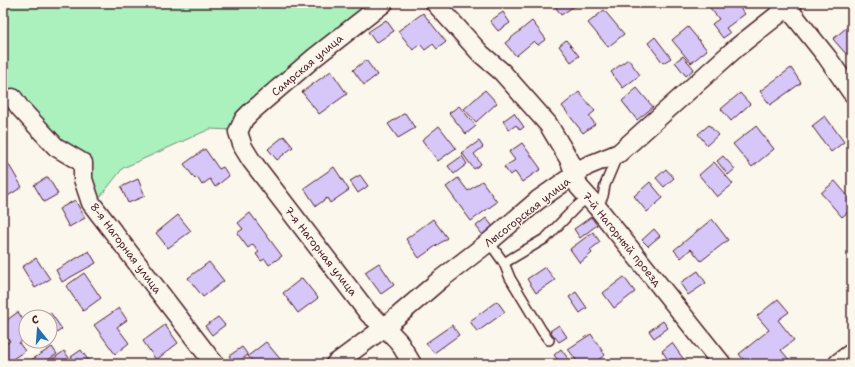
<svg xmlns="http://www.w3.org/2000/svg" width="855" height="367" font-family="'Shantell Sans',sans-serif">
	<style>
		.green { fill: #aaf1be; stroke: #7a8874 }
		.building { fill: #d7c7f8; stroke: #4a1f2b }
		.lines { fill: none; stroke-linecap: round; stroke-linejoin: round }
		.service-casing { stroke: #4a1f2b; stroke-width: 12 }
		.minor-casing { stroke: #4a1f2b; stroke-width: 21 }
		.tertiary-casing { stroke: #4a1f2b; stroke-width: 25 }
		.service { stroke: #fbf7ec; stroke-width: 9 }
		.minor { stroke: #fbf7ec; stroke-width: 18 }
		.tertiary { stroke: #fbf7ec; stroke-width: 22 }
		.labels { text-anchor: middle; stroke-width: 3; stroke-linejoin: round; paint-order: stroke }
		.street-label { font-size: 11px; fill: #4a1f2b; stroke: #fbf7ec }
	</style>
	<rect width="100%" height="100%" fill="#fbf7ec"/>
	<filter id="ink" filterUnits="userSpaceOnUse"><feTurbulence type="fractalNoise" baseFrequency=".025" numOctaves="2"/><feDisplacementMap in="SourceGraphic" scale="8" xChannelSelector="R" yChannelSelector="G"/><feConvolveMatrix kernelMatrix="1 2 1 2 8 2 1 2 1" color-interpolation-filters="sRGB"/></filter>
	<g filter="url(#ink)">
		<polygon class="green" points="3,3 378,3 233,130 210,129 123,168 97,201 79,181 71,165 17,111 9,109 3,113"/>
		<g class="building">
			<polygon points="553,3 575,3 576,5 561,15"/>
			<polygon points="716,3 736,3 745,14 726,28 730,33 723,38 712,24 719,19 710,8"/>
			<polygon points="604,10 624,34 608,47 588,23"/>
			<polygon points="503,12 510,23 498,31 490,21"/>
			<polygon points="423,13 446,42 437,49 433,44 425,50 420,44 413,50 398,31"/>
			<polygon points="386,20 394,31 376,43 368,32"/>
			<polygon points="532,21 546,39 538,45 534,41 516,56 505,43"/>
			<polygon points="852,23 852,49 846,54 833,39"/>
			<polygon points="688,27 707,50 691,63 672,40"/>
			<polygon points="655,37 671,58 663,63 648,43"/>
			<polygon points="566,40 579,56 571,62 559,46"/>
			<polygon points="683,56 694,69 686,76 675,62"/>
			<polygon points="628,59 640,75 623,88 611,72"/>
			<polygon points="366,60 377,75 364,85 353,70"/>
			<polygon points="791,68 801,83 770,105 760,91"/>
			<polygon points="331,71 347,94 319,114 302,92"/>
			<polygon points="637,88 653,107 637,120 622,101"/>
			<polygon points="485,90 497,103 476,122 464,109"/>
			<polygon points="579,92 595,111 589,116 595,124 583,133 562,106"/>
			<polygon points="740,93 750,104 731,121 721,109"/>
			<polygon points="459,106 476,126 466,134 449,113"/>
			<polygon points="405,113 415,128 398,138 388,124"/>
			<polygon points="514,113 524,127 520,130 516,125 509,130 503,121"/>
			<polygon points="825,116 844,142 831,152 812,126"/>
			<polygon points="709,125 718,135 707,145 698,134"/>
			<polygon points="439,126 456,148 438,161 422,140"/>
			<polygon points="756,126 774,149 752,167 733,144"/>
			<polygon points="284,136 293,147 277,160 268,149"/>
			<polygon points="479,141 483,147 474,154 481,164 474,169 462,153"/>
			<polygon points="522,143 541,169 522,182 515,172 510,175 504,167 515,160 509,152"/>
			<polygon points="205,149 219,169 223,167 229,176 215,187 210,179 202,185 197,177 195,179 184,164"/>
			<polygon points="462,156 467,164 454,174 448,166"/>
			<polygon points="723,156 735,169 728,175 717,161"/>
			<polygon points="6,160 22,187 3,199 3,162"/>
			<polygon points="714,162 733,184 717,197 699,175"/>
			<polygon points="334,167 349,190 330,203 327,198 316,206 304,188"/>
			<polygon points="666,169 674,178 664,187 656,178"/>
			<polygon points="360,175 368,186 358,193 350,181"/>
			<polygon points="48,177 58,194 44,202 34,185"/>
			<polygon points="458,178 468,191 482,181 497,202 471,221 446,187"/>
			<polygon points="138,179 145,196 128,203 121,187"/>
			<polygon points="835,181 852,201 852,209 842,217 821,193"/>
			<polygon points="650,182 663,198 647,212 634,196"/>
			<polygon points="75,200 85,218 69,227 59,209"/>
			<polygon points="250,213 282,256 269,265 265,259 261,261 256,254 259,252 253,244 248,248 237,233 243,229 238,223"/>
			<polygon points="178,215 191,231 168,248 156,233"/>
			<polygon points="591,217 597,225 580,238 574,229"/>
			<polygon points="486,218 495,229 484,237 476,226"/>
			<polygon points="433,219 447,238 419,258 406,239"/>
			<polygon points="712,219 728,240 701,261 691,249 681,258 674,250"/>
			<polygon points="654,229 660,236 648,246 642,240"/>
			<polygon points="593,232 600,242 590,250 592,253 580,263 570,249"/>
			<polygon points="89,251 96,263 62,282 56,270"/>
			<polygon points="36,258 50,279 35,288 22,267"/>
			<polygon points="209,262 224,281 203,297 188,278"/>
			<polygon points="379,263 394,285 381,294 365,272"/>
			<polygon points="545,267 555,280 536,293 527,279"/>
			<polygon points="698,271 706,283 688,295 680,283"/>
			<polygon points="84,273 101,298 83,311 66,286"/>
			<polygon points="624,277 635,292 614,308 603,293"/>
			<polygon points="302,278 318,298 298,313 283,293"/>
			<polygon points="576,292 587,308 580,313 569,297"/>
			<polygon points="778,299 789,312 778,320 794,340 781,350 791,362 788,364 769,364 767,362 765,364 747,364 739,354 769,330 757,316"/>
			<polygon points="497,301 505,312 477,332 470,321"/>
			<polygon points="119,308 127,320 117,327 129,343 115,354 94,325"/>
			<polygon points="18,312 26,324 26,338 19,343 25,351 5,364 3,364 3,346 10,341 3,331 3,323"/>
			<polygon points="50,312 62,329 54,335 50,330 50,317 43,317"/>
			<polygon points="218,317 225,325 212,335 205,326"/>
			<polygon points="663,321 668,328 654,338 649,331"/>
			<polygon points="165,325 178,343 156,360 143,341"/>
			<polygon points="452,325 459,335 434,353 426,343"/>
			<polygon points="559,325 567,337 559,342 550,331"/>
			<polygon points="591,334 605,355 592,364 579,364 568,349"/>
			<polygon points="266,342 281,360 276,364 255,364 248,356"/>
			<polygon points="672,343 687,364 671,364 662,351"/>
			<polygon points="52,347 57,354 42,364 29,364 28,362"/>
			<polygon points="242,347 248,355 235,364 229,356"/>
			<polygon points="561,349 572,364 561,364 554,355"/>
			<polygon points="81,350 91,364 76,364 71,357"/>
			<polygon points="64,351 72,362 70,364 46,364"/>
		</g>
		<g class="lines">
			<defs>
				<g id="service">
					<polyline points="597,207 603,196 605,185 618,154"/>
					<polyline points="489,242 504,263 510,278 542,331 549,340"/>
					<polyline points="504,263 546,238 576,207 588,197"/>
				</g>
				<g id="minor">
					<polyline points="384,3 315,57 252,111 244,119 238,132 243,147 251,160 369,314 385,327 399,342 412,364"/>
					<polyline points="435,3 481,54 502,72 548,124 570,161 579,187 597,207 722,364"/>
					<polyline points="784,3 827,57 852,93"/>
					<polyline points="13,98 20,108 56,147 83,163 83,179 91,203 209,357 215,364"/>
					<polyline points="335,364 385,327 441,279 489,242 538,200 587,166 619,153 736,48 793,3"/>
				</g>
				<polyline id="tertiary" points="840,364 852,355"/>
			</defs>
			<use href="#service" class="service-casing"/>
			<use href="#minor" class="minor-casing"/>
			<use href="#tertiary" class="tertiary-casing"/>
			<use href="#service" class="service"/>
			<use href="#minor" class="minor"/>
			<use href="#tertiary" class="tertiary"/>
		</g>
	</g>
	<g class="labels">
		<g class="street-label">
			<text transform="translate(307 65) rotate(-40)" y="4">Самрская улица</text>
			<text transform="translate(527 212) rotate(-38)" y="4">Лысогорская улица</text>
			<text transform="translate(622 239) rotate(51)" y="4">7-й Нагорный проезд</text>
			<text transform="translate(126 248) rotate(53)" y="4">8-я Нагорная улица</text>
			<text transform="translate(321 251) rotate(52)" y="4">7-я Нагорная улица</text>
		</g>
	</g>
	<rect width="855" height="367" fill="none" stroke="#fbf7ec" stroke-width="16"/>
	<rect x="8" y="8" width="839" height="351" fill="none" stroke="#4a1f2b" stroke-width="1.5" filter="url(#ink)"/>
	<g transform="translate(38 329) rotate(343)"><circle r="19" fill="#fbf7ec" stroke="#b4a19f"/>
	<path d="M0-3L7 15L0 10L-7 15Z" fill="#1f6fb2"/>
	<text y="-6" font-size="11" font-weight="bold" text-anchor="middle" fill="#4a1f2b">С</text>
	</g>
</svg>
